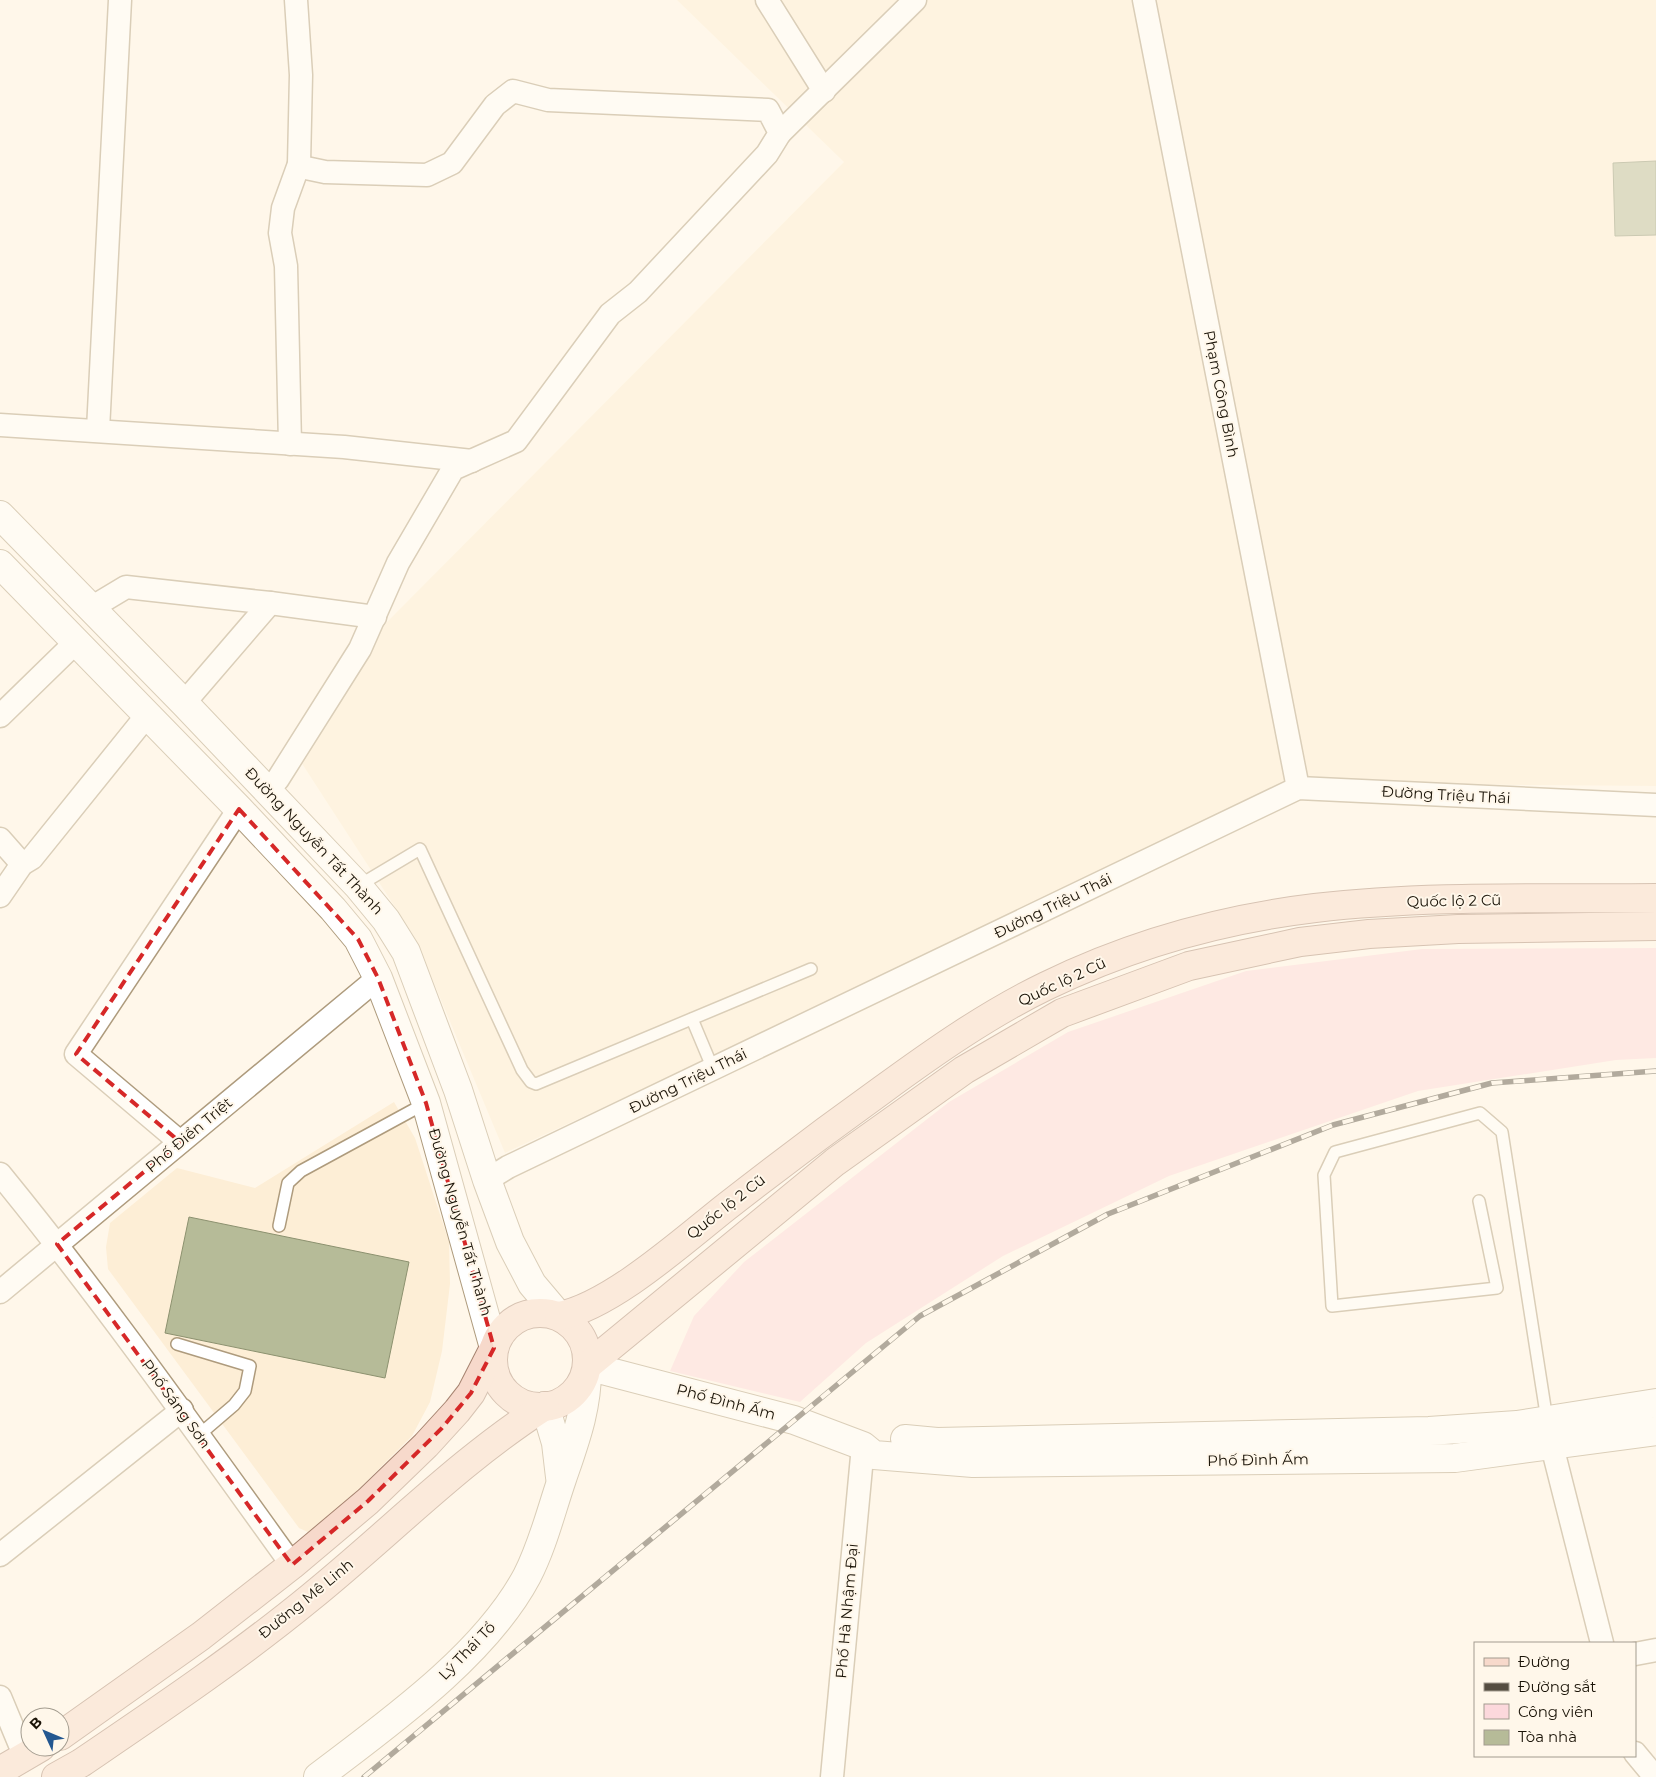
<svg xmlns="http://www.w3.org/2000/svg" width="1656" height="1777" font-family="Montserrat,sans-serif">
	<style>
		.built { fill: #fdeed6 }
		.green { fill: #fcd8dc }
		.building { fill: #b6bb98; stroke: #8c916f }
		.lines { fill: none; stroke-linecap: round; stroke-linejoin: round }
		.lane-casing { stroke: #ae9b7d; stroke-width: 14 }
		.street-casing { stroke: #ae9b7d; stroke-width: 25 }
		.secondary-casing { stroke: #ae9b7d; stroke-width: 30 }
		.primary-casing { stroke: #a68370; stroke-width: 30 }
		.lane { stroke: #fff; stroke-width: 11 }
		.street { stroke: #fff; stroke-width: 22 }
		.secondary { stroke: #fff; stroke-width: 28 }
		.primary { stroke: #f7d9cb; stroke-width: 28 }
		.rail-casing { stroke: #554d41; stroke-width: 5.5 }
		.rail { stroke: #fff7ea; stroke-width: 4; stroke-dasharray: 11; stroke-linecap: butt }
		.marked { fill: none; stroke: #d62828; stroke-width: 4; stroke-dasharray: 10 6; stroke-linejoin: round }
		.labels { text-anchor: middle; stroke-width: 4; stroke-linejoin: round; paint-order: stroke }
		.street-label { font-size: 15px; fill: #1a1307; stroke: #fff7ea }
	</style>
	<rect width="100%" height="100%" fill="#fff7ea"/>
	<g class="built">
		<polygon points="677,0 1656,0 1656,786 1303,783 505,1153 415,938 299,759 386,623 844,162"/>
		<polygon points="394,1102 415,1138 449,1242 450,1284 442,1351 430,1402 412,1436 347,1501 310,1533 299,1528 108,1269 106,1247 110,1223 177,1168 255,1188"/>
	</g>
	<polygon class="green" points="1656,948 1656,1058 1616,1060 1418,1091 1169,1176 1003,1256 866,1343 800,1402 670,1371 694,1316 744,1262 949,1102 1068,1032 1246,971 1422,949"/>
	<g class="building">
		<polygon points="1656,161 1656,235 1615,236 1613,163"/>
		<polygon points="189,1217 409,1262 385,1378 165,1333"/>
	</g>
	<g class="lines">
		<defs>
			<g id="lane">
				<polyline points="358,886 420,849 522,1070 531,1082 536,1084 811,969"/>
				<polyline points="692,1019 713,1069"/>
				<polyline points="1479,1201 1497,1288 1332,1306 1324,1175 1335,1152 1480,1113 1502,1132 1547,1420"/>
				<polyline points="279,1226 288,1183 301,1171 426,1103"/>
				<polyline points="177,1344 250,1366 245,1391 234,1405 199,1435"/>
			</g>
			<g id="street">
				<polyline points="767,0 824,91"/>
				<polyline points="1144,0 1298,788"/>
				<polyline points="780,133 915,0"/>
				<polyline points="0,425 344,447 472,461"/>
				<polyline points="98,430 120,0"/>
				<polyline points="290,444 286,266 280,233 283,208 299,164 301,75 296,0"/>
				<polyline points="270,603 375,617"/>
				<polyline points="91,608 126,587 270,603 184,703"/>
				<polyline points="0,716 77,641"/>
				<polyline points="267,791 278,779 360,649 398,563 453,469 516,441 610,314 638,292 767,154 780,133 768,110 548,100 513,91 495,105 452,163 427,175 325,172 306,168 299,164"/>
				<polyline points="0,839 22,864"/>
				<polyline points="0,896 22,864 32,858 148,714"/>
				<polyline points="180,1142 76,1054 239,809"/>
				<path d="M0 1174C103 1300 197 1433 292 1565"/>
				<polyline points="487,1180 508,1167 1298,788 1656,805"/>
				<polyline points="0,1292 378,978"/>
				<polyline points="1552,1446 1602,1643"/>
				<polyline points="0,1555 182,1410"/>
				<polyline points="1635,1654 1656,1650"/>
				<polyline points="0,1697 25,1757"/>
				<polyline points="1635,1753 1655,1777"/>
				<polyline points="832,1777 863,1446"/>
			</g>
			<g id="secondary">
				<polyline points="0,515 184,703 358,886 386,920 406,952 458,1090 487,1180 510,1242 532,1284 559,1316"/>
				<polyline points="0,564 239,809 333,909 358,939 378,978 426,1103 494,1348"/>
				<polyline points="545,1406 556,1443 560,1477"/>
				<polyline points="905,1439 937,1442 1429,1431 1517,1425 1656,1403"/>
				<path d="M318 1777C389 1723 485 1655 527 1576 543 1545 551 1511 562 1479 575 1441 588 1407 587 1366L794 1420 863 1446 874 1455 973 1463 1455 1458 1656 1431"/>
			</g>
			<g id="primary">
				<circle cx="540" cy="1360" r="47"/>
				<path d="M559 1316C611 1306 683 1241 726 1207 777 1167 829 1128 882 1090 934 1052 988 1014 1046 986 1130 945 1223 919 1315 908 1427 895 1543 899 1656 898"/>
				<polyline points="587,1366 835,1162 964,1070 1062,1013 1189,966 1300,942 1369,934 1458,929 1656,926"/>
				<polyline points="60,1736 201,1636 292,1565 368,1501 426,1445 457,1411 471,1393 494,1348"/>
				<polyline points="0,1771 41,1747"/>
				<path d="M56 1777 81 1763C159 1710 238 1657 311 1597 390 1533 459 1461 545 1406"/>
			</g>
		</defs>
		<use href="#lane" class="lane-casing"/>
		<use href="#street" class="street-casing"/>
		<use href="#secondary" class="secondary-casing"/>
		<use href="#primary" class="primary-casing"/>
		<use href="#lane" class="lane"/>
		<use href="#street" class="street"/>
		<use href="#secondary" class="secondary"/>
		<use href="#primary" class="primary"/>
		<defs>
			<polyline id="rail" points="364,1777 920,1316 1108,1214 1333,1125 1492,1083 1656,1071"/>
		</defs>
		<use href="#rail" class="rail-casing"/>
		<use href="#rail" class="rail"/>
	</g>
	<path d="M0 0H1656V1777H0ZM239 809 358 939 378 978 426 1103 494 1348 471 1393 442 1428 368 1501 292 1565 57 1244 180 1142 76 1054Z" fill="#fff7ea" fill-opacity=".55" fill-rule="evenodd"/>
	<path class="marked" d="M239 809 358 939 378 978 426 1103 494 1348 471 1393 442 1428 368 1501 292 1565 57 1244 180 1142 76 1054Z"/>
	<g class="labels">
		<g class="street-label">
			<text transform="translate(1221 394) rotate(79)" y="5">Phạm Công Bình</text>
			<text transform="translate(1446 795) rotate(3)" y="5">Đường Triệu Thái</text>
			<text transform="translate(314 841) rotate(47)" y="5">Đường Nguyễn Tất Thành</text>
			<text transform="translate(1454 901) rotate(-1)" y="5">Quốc lộ 2 Cũ</text>
			<text transform="translate(1053 906) rotate(-26)" y="5">Đường Triệu Thái</text>
			<text transform="translate(1062 982) rotate(-25)" y="5">Quốc lộ 2 Cũ</text>
			<text transform="translate(688 1081) rotate(-26)" y="5">Đường Triệu Thái</text>
			<text transform="translate(189 1135) rotate(-40)" y="5">Phố Điển Triệt</text>
			<text transform="translate(726 1207) rotate(-38)" y="5">Quốc lộ 2 Cũ</text>
			<text transform="translate(460 1222) rotate(74)" y="5">Đường Nguyễn Tất Thành</text>
			<text transform="translate(726 1402) rotate(15)" y="5">Phố Đình Ấm</text>
			<text transform="translate(176 1404) rotate(54)" y="5">Phố Sáng Sơn</text>
			<text transform="translate(1258 1460) rotate(-1)" y="5">Phố Đình Ấm</text>
			<text transform="translate(306 1599) rotate(-39)" y="5">Đường Mê Linh</text>
			<text transform="translate(847 1611) rotate(-85)" y="5">Phố Hà Nhậm Đại</text>
			<text transform="translate(467 1651) rotate(-46)" y="5">Lý Thái Tổ</text>
		</g>
	</g>
	<rect x="1474" y="1642" width="162" height="115" fill="#fff7ea" stroke="#a39c8f"/>
	<rect x="1484" y="1658" width="25" height="8" fill="#f7d9cb" stroke="#a39c8f"/>
	<text x="1518" y="1667" font-size="15" fill="#1a1307">Đường</text>
	<rect x="1484" y="1683" width="25" height="8" fill="#554d41" stroke="#a39c8f"/>
	<text x="1518" y="1692" font-size="15" fill="#1a1307">Đường sắt</text>
	<rect x="1484" y="1704" width="25" height="15" fill="#fcd8dc" stroke="#a39c8f"/>
	<text x="1518" y="1717" font-size="15" fill="#1a1307">Công viên</text>
	<rect x="1484" y="1730" width="25" height="15" fill="#b6bb98" stroke="#a39c8f"/>
	<text x="1518" y="1742" font-size="15" fill="#1a1307">Tòa nhà</text>
	<g transform="translate(45 1732) rotate(314)"><circle r="24" fill="#fff7ea" stroke="#a39c8f"/>
	<path d="M0-4L9 19L0 12L-9 19Z" fill="#235790"/>
	<text y="-8" font-size="14" font-weight="bold" text-anchor="middle" fill="#1a1307">B</text>
	</g>
</svg>
